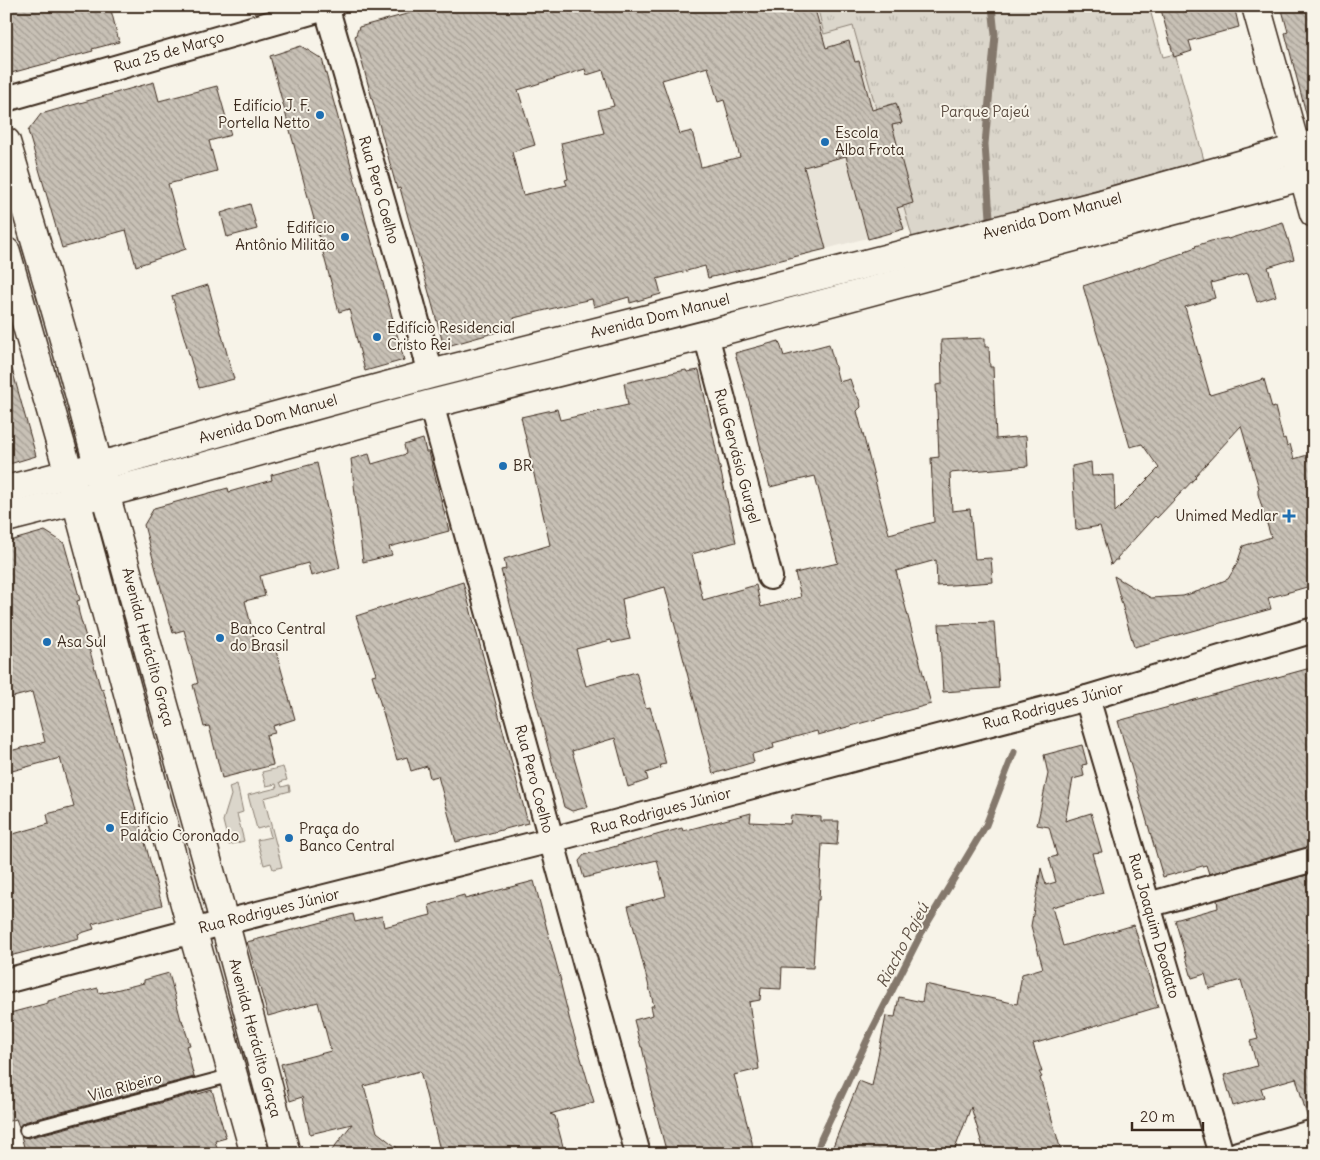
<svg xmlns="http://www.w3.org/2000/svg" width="1320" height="1160" font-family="Delius,sans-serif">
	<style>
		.built { fill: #e9e4d9 }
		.grass { fill: #dbd6cb; stroke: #8b8074 }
		.park { fill: url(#park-tufts); stroke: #8b8074 }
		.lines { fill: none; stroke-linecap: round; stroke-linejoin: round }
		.stream { stroke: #84786c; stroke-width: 7 }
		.building { fill: url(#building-back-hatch); stroke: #3b2a1e; fill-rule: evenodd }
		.lane-casing { stroke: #3b2a1e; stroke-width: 16 }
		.street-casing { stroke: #3b2a1e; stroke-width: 28 }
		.secondary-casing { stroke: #3b2a1e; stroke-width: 31 }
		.primary-casing { stroke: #3b2a1e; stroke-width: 31 }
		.lane { stroke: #f7f3e8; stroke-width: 12 }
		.street { stroke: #f7f3e8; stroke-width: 24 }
		.secondary { stroke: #f7f3e8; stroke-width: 28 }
		.primary { stroke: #f7f3e8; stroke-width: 28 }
		.poi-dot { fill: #1f6fb2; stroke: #f7f3e8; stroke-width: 2 }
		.labels { text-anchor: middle; stroke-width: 4; stroke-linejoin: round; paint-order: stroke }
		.street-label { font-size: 15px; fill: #3b2a1e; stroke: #f7f3e8 }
		.poi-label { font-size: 15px; fill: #3b2a1e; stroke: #f7f3e8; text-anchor: start }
		.park-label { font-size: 15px; fill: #5b4c41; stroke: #f7f3e8 }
		.water-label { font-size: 16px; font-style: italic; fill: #5f5145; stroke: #f7f3e8 }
	</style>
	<defs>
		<pattern id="park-tufts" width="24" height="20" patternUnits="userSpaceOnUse" patternTransform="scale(1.25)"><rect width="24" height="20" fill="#dbd6cb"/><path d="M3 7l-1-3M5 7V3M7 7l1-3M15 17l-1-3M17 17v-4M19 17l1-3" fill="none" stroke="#bdb8ae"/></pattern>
		<pattern id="building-back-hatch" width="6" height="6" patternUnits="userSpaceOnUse" patternTransform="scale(1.25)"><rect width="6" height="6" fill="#c8c1b6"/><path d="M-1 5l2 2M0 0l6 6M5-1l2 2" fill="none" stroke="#a49d93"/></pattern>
	</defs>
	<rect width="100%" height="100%" fill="#f7f3e8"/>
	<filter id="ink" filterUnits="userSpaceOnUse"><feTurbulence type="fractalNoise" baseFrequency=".02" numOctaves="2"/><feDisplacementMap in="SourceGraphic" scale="10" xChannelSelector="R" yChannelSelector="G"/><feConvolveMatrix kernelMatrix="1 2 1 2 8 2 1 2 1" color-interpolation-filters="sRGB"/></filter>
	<g filter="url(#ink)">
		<polygon class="built" points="853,25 909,227 795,257 742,57"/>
		<g class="grass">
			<polygon points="283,767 287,780 280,782 282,787 289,785 290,791 264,798 282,867 273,869 271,863 264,865 257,840 271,837 268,826 257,829 248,795 277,788 276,784 266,786 262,772"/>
			<polygon points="237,784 243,812 237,814 244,841 229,845 223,821 231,795 229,787"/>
		</g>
		<polygon class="park" points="817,6 1149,6 1163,57 1175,54 1204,160 913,240 853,26 824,34"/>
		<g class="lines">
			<g class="stream">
				<polyline points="990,218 985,144 995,35 992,6"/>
				<polyline points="816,1154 821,1139 870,1034 922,932 986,825 1014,752"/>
			</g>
		</g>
		<g class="building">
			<polygon points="6,6 110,6 119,42 92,49 93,51 11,73 6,56"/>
			<path d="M436 6H814L826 48 849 41 855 62 859 61 872 110 896 103 902 123 892 125 913 203 897 208 904 229 868 239 846 156 804 167 826 249 708 278 705 266 657 279 661 294 630 303 629 297 594 307 592 299 578 302 514 318 515 322 509 324 511 328 444 347 400 188 397 189 355 37 359 27ZM708 67 718 102 724 100 740 157 701 167 692 131 680 134 662 80ZM585 69 587 75 603 70 614 106 598 110 604 133 561 143 568 179 565 180 567 185 523 195 512 152 535 145 518 90Z"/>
			<polygon points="1160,6 1234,6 1239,27 1189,41 1192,51 1174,57"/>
			<polygon points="1281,6 1314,6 1314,116 1307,117 1285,33 1288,32"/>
			<polygon points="301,46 322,59 404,360 365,371 349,309 339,312 270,56"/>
			<polygon points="154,82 159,101 217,86 231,135 209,141 217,171 168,184 186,249 136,266 126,230 62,248 28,131 41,114"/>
			<polygon points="250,204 257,229 227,237 221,213"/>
			<polygon points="1283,222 1294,259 1268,267 1276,296 1257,302 1248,273 1211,283 1215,298 1185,307 1210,395 1264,379 1272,408 1275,407 1283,439 1285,438 1287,446 1290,444 1294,459 1314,453 1314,585 1268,598 1271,609 1134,647 1114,576 1151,598 1183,596 1199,591 1228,579 1237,564 1243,546 1271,537 1258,494 1258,489 1259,488 1241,426 1195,476 1196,477 1157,518 1155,516 1117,558 1118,560 1115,560 1111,565 1100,526 1076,530 1072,466 1091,462 1092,476 1114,475 1115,512 1159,468 1142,444 1130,447 1083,286 1186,252 1185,251 1196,247 1195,246 1211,241 1227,238 1228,239"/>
			<polygon points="208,285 234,379 199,388 172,296"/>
			<polygon points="985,338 985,347 989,347 990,367 993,367 996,439 1026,436 1028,466 950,473 952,511 970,509 975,559 991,558 993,582 937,586 936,560 896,571 931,704 818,735 817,731 773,743 774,748 752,754 754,762 713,774 665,587 622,599 625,620 630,639 612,643 611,640 576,649 586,686 636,672 646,708 650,707 666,764 660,765 661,768 646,773 648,780 628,787 615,738 572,751 588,807 572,811 564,807 501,570 506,569 504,559 550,545 521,417 557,409 560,420 628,405 624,383 686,370 687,372 699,370 736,542 692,554 703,600 756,585 761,607 801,597 795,573 838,563 815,476 770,487 760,449 761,449 751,408 735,353 779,341 784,356 829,344 839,382 850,379 854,391 860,401 861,407 857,411 889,534 934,522 931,458 939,457 936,385 942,384 941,340"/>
			<polygon points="12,369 36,456 6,465 6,370"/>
			<polygon points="423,439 426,452 429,452 449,531 389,547 392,555 363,562 351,459 369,454 372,464 406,454 404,445"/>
			<polygon points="317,463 340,568 311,576 308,563 260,576 265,596 245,601 257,649 274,644 295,719 273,726 275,733 266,735 273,765 222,778 209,726 204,727 193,685 198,683 184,630 173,633 144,525 154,508 228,488 229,492 272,480 271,475"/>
			<polygon points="45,531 64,543 80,600 77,601 79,613 101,690 103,689 162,905 92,924 94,929 78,934 79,938 6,957 6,836 49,824 47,814 74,807 60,758 12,771 6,752 45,742 32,692 6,699 6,542"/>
			<polygon points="463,582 528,823 456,842 438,776 430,778 427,766 411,771 407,757 397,760 372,675 376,674 356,616"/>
			<polygon points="994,622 999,688 943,692 939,624"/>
			<polygon points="1314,667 1314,846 1209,874 1206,865 1163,877 1118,721"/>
			<polygon points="1082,745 1087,764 1082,765 1084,776 1073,779 1065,821 1091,813 1102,852 1092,853 1103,893 1052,907 1063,946 1134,925 1158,1007 1033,1044 1042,1072 1039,1072 1042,1077 1040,1078 1062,1154 985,1154 971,1107 953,1154 830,1154 859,1081 872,1086 886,1016 895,1017 899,997 922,1002 925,984 1017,1004 1022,974 1043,968 1031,926 1041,868 1046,885 1056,882 1049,858 1057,856 1049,827 1037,825 1048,774 1044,755"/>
			<polygon points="751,813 750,822 790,824 791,815 821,817 821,821 839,821 837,845 822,844 819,900 817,900 813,968 782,967 781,989 761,988 760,1000 749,1002 759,1069 734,1075 752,1142 753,1154 667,1154 651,1093 652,1092 642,1047 641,1047 634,1020 653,1015 651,1006 654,1006 628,906 666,896 657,860 584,878 579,861 584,855 682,828 683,831"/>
			<polygon points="1314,873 1314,1119 1308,1119 1296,1078 1261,1088 1264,1097 1233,1106 1224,1075 1257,1066 1250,1041 1258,1039 1241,980 1209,989 1205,974 1192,978 1175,920 1218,908 1217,900"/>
			<polygon points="534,881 561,981 560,981 570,1021 594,1102 550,1114 555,1116 565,1154 441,1154 420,1071 364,1086 377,1132 405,1154 329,1154 352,1124 310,1134 302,1097 290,1101 281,1064 331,1051 318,1002 268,1016 247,942 353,914 355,922 382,916 384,927 431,915 429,905 464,895 465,899"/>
			<polygon points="169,973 181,1020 182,1020 190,1045 186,1046 194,1077 24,1122 19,1127 16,1119 6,1122 6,1014 48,1003 48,1001 98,988 99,993 103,992 103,993 144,983 144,980"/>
			<polygon points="212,1090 226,1138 215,1141 219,1154 26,1154 21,1136 28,1138 198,1093 198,1094"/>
		</g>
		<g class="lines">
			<defs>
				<polyline id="lane" points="26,1130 233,1075"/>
				<g id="street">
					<polyline points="326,6 412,303 431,374"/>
					<polyline points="6,99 332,6"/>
					<polyline points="706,335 770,577"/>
					<polyline points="431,404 638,1154"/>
					<polyline points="1087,698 1221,1154"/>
					<polyline points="1148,905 1314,859"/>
					<polyline points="6,981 234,920 551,840 849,760 1087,698 1314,630"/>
					<polyline points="1238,1154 1314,1132"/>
				</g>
				<polyline id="secondary" points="1256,6 1314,213"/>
				<g id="primary">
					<path d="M6 142C41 259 76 375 105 493L227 932 286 1154"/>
					<polyline points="6,252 69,474 183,897 255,1154"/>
					<polyline points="6,490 122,460 272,417 431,374 1102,204 1314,144"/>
					<polyline points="6,518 152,481 431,404 706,335 1314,173"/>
				</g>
			</defs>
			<use href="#lane" class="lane-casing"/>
			<use href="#street" class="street-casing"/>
			<use href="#secondary" class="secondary-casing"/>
			<use href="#primary" class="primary-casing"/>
			<use href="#lane" class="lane"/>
			<use href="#street" class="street"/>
			<use href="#secondary" class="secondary"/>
			<use href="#primary" class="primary"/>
		</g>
	</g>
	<g class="poi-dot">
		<circle cx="320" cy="115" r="5"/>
		<circle cx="825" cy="142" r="5"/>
		<circle cx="345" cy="237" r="5"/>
		<circle cx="377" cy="337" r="5"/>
		<circle cx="503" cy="466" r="5"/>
		<path d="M1286.5 508.5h5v5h5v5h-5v5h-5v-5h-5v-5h5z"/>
		<circle cx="220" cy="638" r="5"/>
		<circle cx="47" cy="642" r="5"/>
		<circle cx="110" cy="828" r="5"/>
		<circle cx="289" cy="838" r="5"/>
	</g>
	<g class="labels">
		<g class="street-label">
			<text transform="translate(169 52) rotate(-16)" y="5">Rua 25 de Março</text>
			<text transform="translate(379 190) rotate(74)" y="5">Rua Pero Coelho</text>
			<text transform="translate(1052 216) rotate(-15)" y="5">Avenida Dom Manuel</text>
			<text transform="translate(660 316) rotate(-14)" y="5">Avenida Dom Manuel</text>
			<text transform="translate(268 419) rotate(-16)" y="5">Avenida Dom Manuel</text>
			<text transform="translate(737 456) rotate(75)" y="5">Rua Gervásio Gurgel</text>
			<text transform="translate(148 647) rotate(75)" y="5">Avenida Heráclito Graça</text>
			<text transform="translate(1053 706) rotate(-15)" y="5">Rua Rodrigues Júnior</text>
			<text transform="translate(534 779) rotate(75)" y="5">Rua Pero Coelho</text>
			<text transform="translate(661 811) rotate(-15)" y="5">Rua Rodrigues Júnior</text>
			<text transform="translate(269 911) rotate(-14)" y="5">Rua Rodrigues Júnior</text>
			<text transform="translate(1154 926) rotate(74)" y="5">Rua Joaquim Deodato</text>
			<text transform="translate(255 1038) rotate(75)" y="5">Avenida Heráclito Graça</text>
			<text transform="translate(125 1087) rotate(-15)" y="5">Vila Ribeiro</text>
		</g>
		<g class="poi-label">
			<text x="310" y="111" text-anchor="end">Edifício J. F.<tspan x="310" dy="17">Portella Netto</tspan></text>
			<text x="835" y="138">Escola<tspan x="835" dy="17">Alba Frota</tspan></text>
			<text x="335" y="233" text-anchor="end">Edifício<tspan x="335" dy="17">Antônio Militão</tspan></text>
			<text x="387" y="333">Edifício Residencial<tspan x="387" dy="17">Cristo Rei</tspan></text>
			<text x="513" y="471">BR</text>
			<text x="1278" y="521" text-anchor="end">Unimed Medlar</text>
			<text x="230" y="634">Banco Central<tspan x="230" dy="17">do Brasil</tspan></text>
			<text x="57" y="647">Asa Sul</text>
			<text x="120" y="824">Edifício<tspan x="120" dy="17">Palácio Coronado</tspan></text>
			<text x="299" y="834">Praça do<tspan x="299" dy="17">Banco Central</tspan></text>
		</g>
		<g class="park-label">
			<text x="985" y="117">Parque Pajeú</text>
		</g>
		<g class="water-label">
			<text transform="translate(902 945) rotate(-62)" y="6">Riacho Pajeú</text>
		</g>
	</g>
	<rect width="1320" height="1160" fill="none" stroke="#f7f3e8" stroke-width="25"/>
	<rect x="12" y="12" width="1295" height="1135" fill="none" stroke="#3b2a1e" stroke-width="2" filter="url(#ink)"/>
	<path d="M1132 1122v8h71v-8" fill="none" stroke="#3b2a1e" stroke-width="2.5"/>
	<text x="1140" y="1122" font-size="15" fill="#3b2a1e" stroke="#f7f3e8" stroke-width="4" paint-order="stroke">20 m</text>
</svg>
